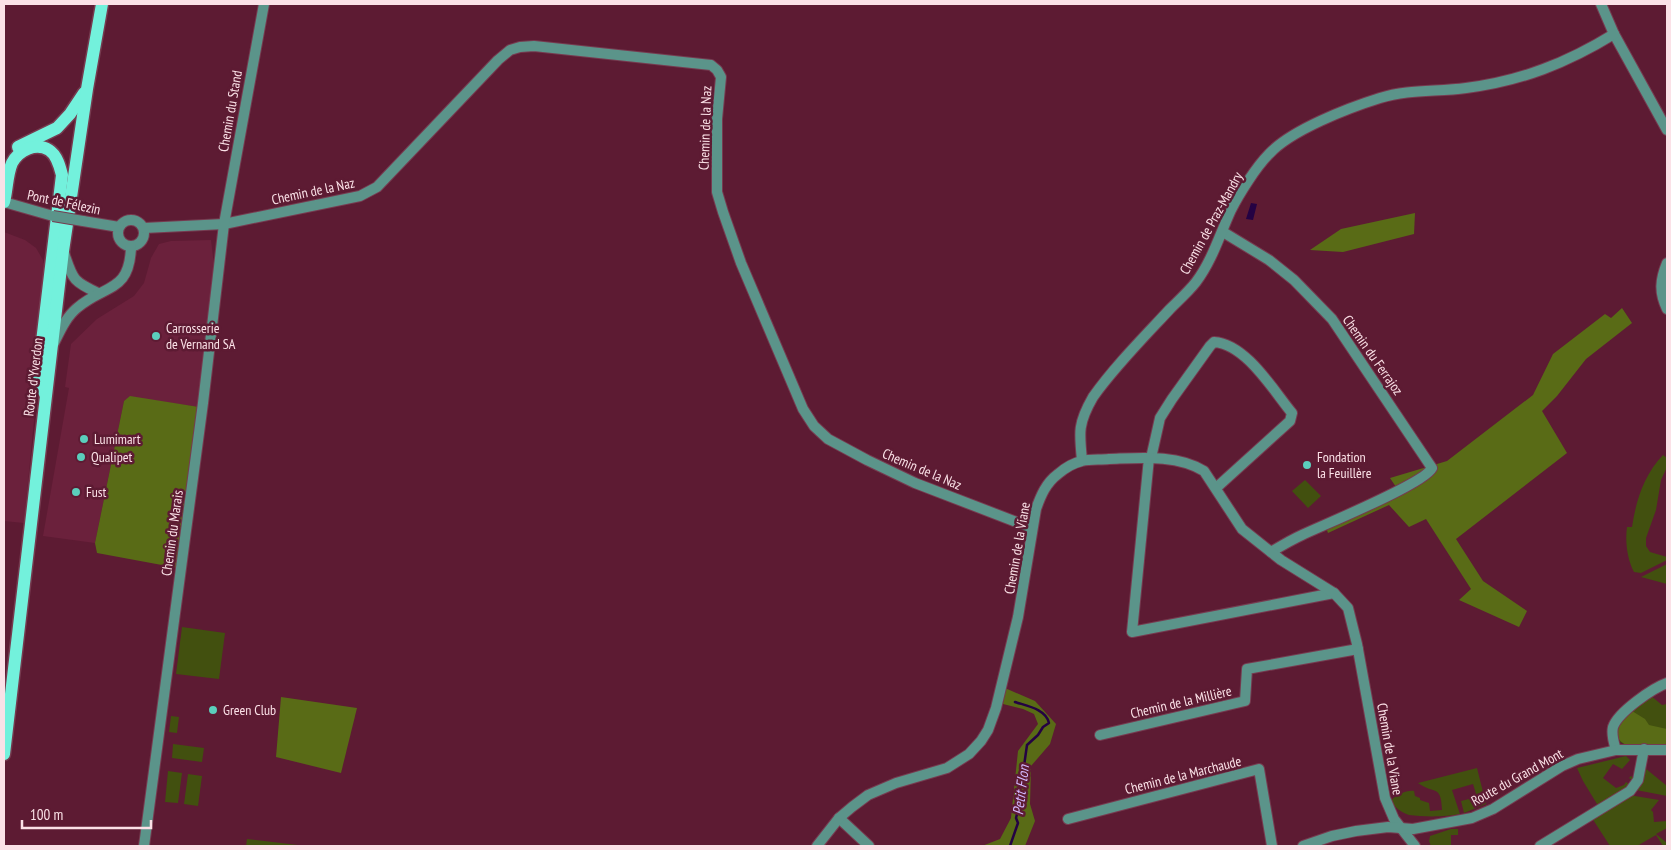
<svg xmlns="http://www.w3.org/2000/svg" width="1671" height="850" font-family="'PT Sans Narrow',sans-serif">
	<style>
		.built { fill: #6b213c }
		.green { fill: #42500f }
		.forest { fill: #596b16 }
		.water { fill: #240243 }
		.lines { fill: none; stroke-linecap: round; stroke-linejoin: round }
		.stream { stroke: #240243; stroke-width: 2.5 }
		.minor-casing { stroke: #763b50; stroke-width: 12 }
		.major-casing { stroke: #763b50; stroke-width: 15 }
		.minor { stroke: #5b948a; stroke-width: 10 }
		.major { stroke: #73f1dc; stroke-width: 12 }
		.minor-bridge-casing { stroke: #763b50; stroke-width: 12; stroke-linecap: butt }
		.minor-bridge { stroke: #5b948a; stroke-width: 10 }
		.poi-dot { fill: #5bcebc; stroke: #5d1b33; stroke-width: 2 }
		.labels { text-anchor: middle; stroke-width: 5; stroke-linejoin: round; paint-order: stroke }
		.street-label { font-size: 14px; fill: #fbe1e7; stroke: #5d1b33 }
		.poi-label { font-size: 14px; fill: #fbe1e7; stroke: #5d1b33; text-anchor: start }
		.water-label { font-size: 15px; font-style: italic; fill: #d2b8fe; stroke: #5d1b33 }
	</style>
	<rect width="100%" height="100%" fill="#5d1b33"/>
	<g class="built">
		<polygon points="4,232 25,240 36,248 43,260 46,271 37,390 24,523 4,521"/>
		<polygon points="211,240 214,265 199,407 130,397 124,401 95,543 43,536 69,388 65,387 71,344 97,319 134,296 144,283 151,258 159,244 171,241"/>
	</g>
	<g class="green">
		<path d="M1663 455 1667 458V467L1661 480 1656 510 1646 538V546L1650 552 1667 557V560L1641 573 1634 572C1627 559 1625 541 1627 527H1632C1636 500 1644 475 1663 455Z"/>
		<polygon points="1305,480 1321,496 1308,508 1292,491"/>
		<polygon points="1667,564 1667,584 1641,577"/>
		<polygon points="182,627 225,633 219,679 176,674"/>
		<polygon points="1650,695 1662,705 1667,704 1667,746 1626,745 1620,742 1616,726"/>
		<polygon points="171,716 179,717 177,733 169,732"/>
		<polygon points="173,744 204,748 202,762 172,758"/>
		<polygon points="1626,756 1630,760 1622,769 1613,764 1603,778 1616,788 1624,785 1626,782 1629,784 1632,780 1629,778 1631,776 1635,779 1634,781 1622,792 1600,804 1597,804 1583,781 1577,768"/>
		<path d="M1477 768 1486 804 1464 813 1461 801 1477 797 1473 784 1452 790 1460 814C1447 817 1423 817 1409 815 1402 813 1394 807 1391 801 1395 795 1407 790 1414 791L1415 796 1420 798V800L1429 803 1430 811 1442 810C1441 784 1435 795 1418 783Z"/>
		<polygon points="1645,768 1667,786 1667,796 1636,790"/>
		<polygon points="168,771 182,773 178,803 165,802"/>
		<polygon points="188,774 202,776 198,806 184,804"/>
		<polygon points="1629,795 1659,800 1651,810 1653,812 1654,822 1667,821 1667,828 1656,834 1667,843 1667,846 1663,846 1656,835 1637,846 1610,846 1592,818"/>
		<polygon points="1451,829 1458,829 1458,835 1451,835 1451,846 1431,846 1429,841 1430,836"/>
		<polygon points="247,839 306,846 246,846"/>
	</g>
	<g class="forest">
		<polygon points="1415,213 1414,234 1343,252 1310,250 1341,229"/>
		<polygon points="1622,308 1632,323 1586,359 1557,396 1542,411 1567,453 1456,539 1483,581 1527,611 1519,627 1459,600 1471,589 1426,519 1409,527 1389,505 1328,533 1324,522 1396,487 1390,478 1447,461 1533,395 1553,354 1605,314 1611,318"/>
		<polygon points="130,396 199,407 178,568 97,553 95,543 124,401"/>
		<polygon points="1005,688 1035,701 1056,724 1050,744 1031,766 1030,804 1035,821 1025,846 982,846 1000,839 1011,818 1018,751 1038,724 1034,714 1023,709 1003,704"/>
		<polygon points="281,697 357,708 341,773 276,757"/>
		<path d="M1632 711 1645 719 1649 725 1667 729V746L1626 745C1617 740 1617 735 1616 726Z"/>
	</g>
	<polygon class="water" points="1251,203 1257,204 1253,220 1246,219"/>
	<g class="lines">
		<path class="stream" d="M1010 846 1018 823 1016 818 1017 814 1021 808 1022 801 1019 789 1023 773 1027 745 1038 735 1043 727 1049 723C1046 709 1027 706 1015 702"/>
		<defs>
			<g id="minor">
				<polyline points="1601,4 1614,34 1667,130"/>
				<polyline points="4,202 53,216"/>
				<circle cx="131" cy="233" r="13"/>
				<polyline points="83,221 119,227"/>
				<polyline points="144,228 224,224 360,196 377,187 498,60 510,50 520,47 534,46 711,65 717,70 721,77 717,119 717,192 723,212 741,263 803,409 814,426 828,439 867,460 915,483 1032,528"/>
				<path d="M1223 232 1269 260 1294 280 1332 319 1432 468C1424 484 1323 525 1302 535 1291 540 1281 546 1271 552"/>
				<path d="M64 253C73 279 72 281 98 293"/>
				<path d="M1667 263C1660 280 1659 292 1667 309"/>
				<path d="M54 343C60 331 66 317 77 308 105 284 130 293 131 246"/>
				<polyline points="1149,458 1132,632 1334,593"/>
				<path d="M1151 458 1160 418 1172 399 1210 346 1214 342C1246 344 1273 390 1292 413L1290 421 1216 488"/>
				<path d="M1082 460C1079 432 1078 423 1093 397 1115 366 1144 337 1170 309 1179 300 1189 291 1196 282 1212 261 1220 234 1231 210 1239 194 1256 167 1269 154 1291 130 1348 108 1380 98 1408 89 1437 92 1466 88 1521 81 1567 63 1614 34"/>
				<polyline points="1100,735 1245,701 1247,669 1358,649"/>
				<path d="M1616 750C1614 743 1611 735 1613 727 1618 712 1653 688 1667 683"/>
				<polyline points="839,818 869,846"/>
				<polyline points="1068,819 1259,769 1272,846"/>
				<polyline points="144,846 203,403 224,224 264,4"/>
				<path d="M817 846 839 818 852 807 868 795 896 783 947 768 969 754 981 741 988 730 996 708 1018 617 1036 509C1041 495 1046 483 1058 474 1065 468 1073 463 1082 461 1090 459 1100 460 1109 459 1139 458 1177 454 1204 471L1242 529 1281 560 1334 593 1348 608 1357 644 1385 798 1394 819 1415 846"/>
				<polyline points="1303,846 1332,836 1356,831 1388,827 1413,829 1472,818 1493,809 1562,766 1578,759 1616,750 1667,750"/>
				<polyline points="1540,846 1630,791 1638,780 1644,749"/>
			</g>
			<g id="major">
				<polyline points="18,147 57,128 70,114 84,93"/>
				<path d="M4 202C7 191 7 174 12 163 19 150 36 142 49 150 57 155 60 167 62 175L38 375 45 394"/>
				<polyline points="4,754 63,251 87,89 102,4"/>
			</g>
		</defs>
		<use href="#minor" class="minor-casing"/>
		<use href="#major" class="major-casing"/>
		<use href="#minor" class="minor"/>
		<use href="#major" class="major"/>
		<defs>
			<polyline id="minor-bridge" points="53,216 83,221"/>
		</defs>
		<use href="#minor-bridge" class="minor-bridge-casing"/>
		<use href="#minor-bridge" class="minor-bridge"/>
	</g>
	<g class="poi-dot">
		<circle cx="156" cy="336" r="5"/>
		<circle cx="84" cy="439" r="5"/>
		<circle cx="81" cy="457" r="5"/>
		<circle cx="1307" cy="465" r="5"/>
		<circle cx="76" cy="492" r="5"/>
		<circle cx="213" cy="710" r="5"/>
	</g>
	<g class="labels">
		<g class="street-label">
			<text transform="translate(230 111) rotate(-80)" y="5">Chemin du Stand</text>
			<text transform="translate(705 128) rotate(-88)" y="5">Chemin de la Naz</text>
			<text transform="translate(313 191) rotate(-12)" y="5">Chemin de la Naz</text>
			<text transform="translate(64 202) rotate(12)" y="5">Pont de Félezin</text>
			<text transform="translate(1211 223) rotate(-61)" y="5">Chemin de Praz-Mandry</text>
			<text transform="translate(1373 355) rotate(55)" y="5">Chemin du Ferrajoz</text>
			<text transform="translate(33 377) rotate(-83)" y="5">Route d'Yverdon</text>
			<text transform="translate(922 469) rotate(23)" y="5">Chemin de la Naz</text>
			<text transform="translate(172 533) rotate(-82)" y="5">Chemin du Marais</text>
			<text transform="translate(1017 548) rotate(-80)" y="5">Chemin de la Viane</text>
			<text transform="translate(1181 702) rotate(-13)" y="5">Chemin de la Millière</text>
			<text transform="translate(1390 749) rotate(80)" y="5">Chemin de la Viane</text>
			<text transform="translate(1183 775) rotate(-14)" y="5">Chemin de la Marchaude</text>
			<text transform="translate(1517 777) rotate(-29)" y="5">Route du Grand Mont</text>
		</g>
		<g class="poi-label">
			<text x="166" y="333">Carrosserie<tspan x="166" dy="16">de Vernand SA</tspan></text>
			<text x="94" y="444">Lumimart</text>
			<text x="91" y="462">Qualipet</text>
			<text x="1317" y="462">Fondation<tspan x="1317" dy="16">la Feuillère</tspan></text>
			<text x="86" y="497">Fust</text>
			<text x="223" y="715">Green Club</text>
		</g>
		<g class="water-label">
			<text transform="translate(1021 790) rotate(-83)" y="5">Petit Flon</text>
		</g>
	</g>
	<rect width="1671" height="850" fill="none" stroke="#fbe1e7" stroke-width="10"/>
	<path d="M22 820v8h129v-8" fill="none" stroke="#fbe1e7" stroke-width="2.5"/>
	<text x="30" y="820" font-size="15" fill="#fbe1e7" stroke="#5d1b33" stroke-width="4" paint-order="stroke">100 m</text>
</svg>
